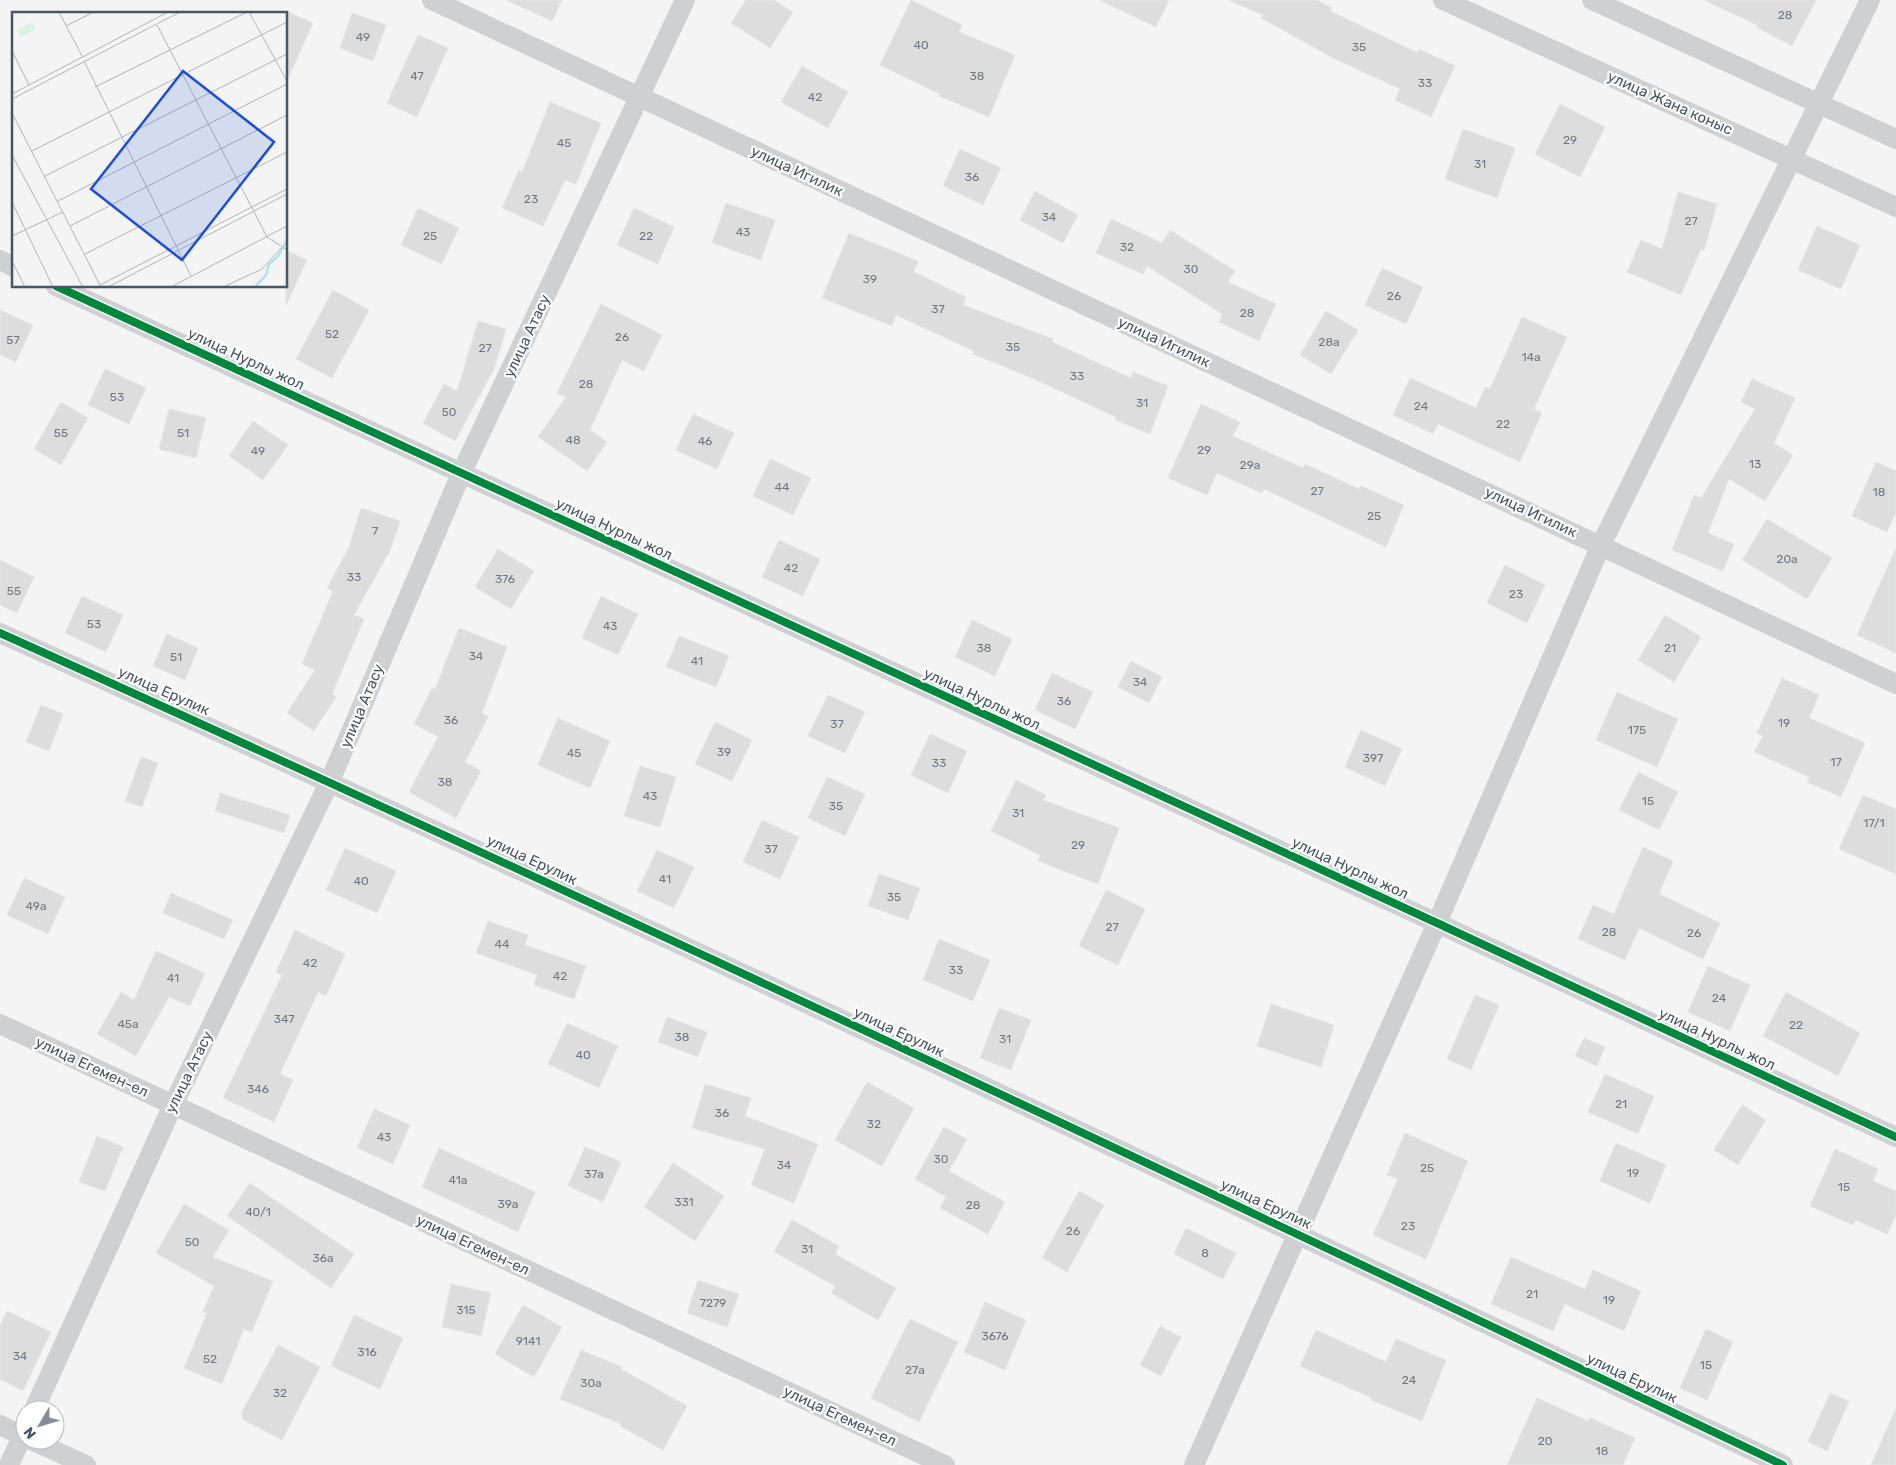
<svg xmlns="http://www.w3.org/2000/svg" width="1896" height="1465" font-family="Rubik,sans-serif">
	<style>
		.building { fill: #ddddde; stroke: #e5e6e7 }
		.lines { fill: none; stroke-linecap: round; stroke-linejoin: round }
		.street { stroke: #ced0d2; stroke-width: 20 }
		.cycleway-casing { stroke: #fff; stroke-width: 11 }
		.cycleway { stroke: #00873e; stroke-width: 8 }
		.labels { text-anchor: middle; stroke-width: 4.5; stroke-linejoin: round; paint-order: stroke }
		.number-label { font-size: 12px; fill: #707881 }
		.street-label { font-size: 15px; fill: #4a5661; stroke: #fff }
		.inset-river { fill: none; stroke: #aee2f0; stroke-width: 2.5 }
		.inset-road { fill: none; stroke: #b0b5b9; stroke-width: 1 }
		.view { fill: #1d4ed8; fill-opacity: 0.15; stroke: #1d4ed8; stroke-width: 2.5 }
		.inset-edge { fill: none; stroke: #4a5661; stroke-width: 2.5 }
	</style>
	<rect width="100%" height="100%" fill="#f4f4f4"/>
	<g class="building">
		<polygon points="506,0 562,0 552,21"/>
		<polygon points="746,0 774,0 793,12 770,48 731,23"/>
		<polygon points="911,0 962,25 959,32 1015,55 989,117 939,96 940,94 880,65"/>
		<polygon points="1099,0 1169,0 1156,27"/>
		<polygon points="1228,0 1317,0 1332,8 1330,11 1418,53 1419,49 1455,66 1431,117 1395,100 1400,89 1333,58 1261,18 1263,15"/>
		<polygon points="1704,0 1816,0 1792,46 1756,27 1757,25"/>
		<polygon points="286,11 313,23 286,83"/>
		<polygon points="352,13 386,25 373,61 340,48"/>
		<polygon points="418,35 448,48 417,117 387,103"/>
		<polygon points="802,66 848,92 828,128 781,102"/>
		<polygon points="550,102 601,123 576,184 565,180 543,226 502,208 519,170 522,172"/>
		<polygon points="1560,104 1605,127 1580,177 1535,154"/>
		<polygon points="1463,129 1515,148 1497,198 1445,179"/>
		<polygon points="960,149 1001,168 983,205 943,186"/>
		<polygon points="1035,191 1078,215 1063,243 1020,220"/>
		<polygon points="1678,192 1717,204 1704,250 1701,249 1681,295 1627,272 1641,240 1662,249"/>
		<polygon points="726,203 775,220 761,260 712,243"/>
		<polygon points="418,208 459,228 442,264 401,245"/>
		<polygon points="634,208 674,227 658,264 617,245"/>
		<polygon points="1111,219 1162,243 1170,230 1235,271 1228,282 1276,304 1259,341 1219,322 1222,314 1147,266 1143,274 1096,253"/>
		<polygon points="1817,226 1860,245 1841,289 1798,270"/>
		<polygon points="849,233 918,261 914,272 966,297 963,305 1053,339 1052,342 1131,378 1133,372 1168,386 1150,434 1115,420 1116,417 1032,378 973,354 974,351 896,315 892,326 822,298"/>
		<polygon points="286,250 307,260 286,305"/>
		<polygon points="1382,268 1423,287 1406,324 1365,305"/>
		<polygon points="333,290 369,310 332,378 296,359"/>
		<polygon points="601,304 662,335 644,371 622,360 590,430 607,442 587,471 538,437 566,397 557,393"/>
		<polygon points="0,310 33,325 16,362 0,355"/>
		<polygon points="1326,311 1358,330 1331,374 1300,355"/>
		<polygon points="1522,317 1567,337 1534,409 1542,413 1520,462 1438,424 1433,434 1393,415 1410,378 1476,408 1485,387 1490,389"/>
		<polygon points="478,321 506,329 494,369 455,441 423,423 444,384 457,391"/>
		<polygon points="105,369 146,388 129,424 88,405"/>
		<polygon points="1752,379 1795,398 1774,443 1793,455 1765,501 1729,479 1708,533 1734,544 1723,571 1672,550 1694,495 1701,498 1755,409 1741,402"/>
		<polygon points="61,402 88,418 61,465 34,449"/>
		<polygon points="1201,404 1240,422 1233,436 1303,468 1305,464 1359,489 1361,486 1404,505 1386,547 1264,489 1262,493 1217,473 1207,495 1168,478"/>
		<polygon points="169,409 206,418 196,458 159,449"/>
		<polygon points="693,414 734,433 717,469 676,450"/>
		<polygon points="253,421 288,445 263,480 229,456"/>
		<polygon points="770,459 811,478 793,515 753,496"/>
		<polygon points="1876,462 1896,471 1896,513 1887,532 1852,516"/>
		<polygon points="361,508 400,521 389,554 388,554 354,615 364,619 332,694 336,697 314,731 287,713 315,670 302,664 333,591 327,588 349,547"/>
		<polygon points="1767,519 1832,558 1807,599 1742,560"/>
		<polygon points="779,540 820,559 803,596 762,577"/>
		<polygon points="1896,548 1896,653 1857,635"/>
		<polygon points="498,549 534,571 511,609 475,587"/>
		<polygon points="0,560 34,577 17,613 0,605"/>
		<polygon points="1505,565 1545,585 1527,623 1487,603"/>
		<polygon points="82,596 123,615 106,652 65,633"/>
		<polygon points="601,596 638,614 618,655 582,638"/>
		<polygon points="1665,615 1701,637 1674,682 1638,660"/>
		<polygon points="972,620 1012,639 995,676 955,657"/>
		<polygon points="459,628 507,647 482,713 488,717 465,762 481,771 456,818 409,792 438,737 414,724 432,688 435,689"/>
		<polygon points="167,634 198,648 185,680 153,666"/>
		<polygon points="679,636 729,656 716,687 666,667"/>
		<polygon points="1131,661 1162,677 1149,703 1118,687"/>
		<polygon points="1052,673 1093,692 1075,729 1035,710"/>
		<polygon points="1782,678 1819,695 1809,718 1865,743 1841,797 1807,782 1809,777 1754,752 1763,736 1757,733"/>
		<polygon points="1617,692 1678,719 1657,767 1596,740"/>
		<polygon points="828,695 865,712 845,753 808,736"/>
		<polygon points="41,705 63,714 49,751 26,742"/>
		<polygon points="558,718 610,741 590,788 538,765"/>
		<polygon points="715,722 752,740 732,781 695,764"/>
		<polygon points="1361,730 1402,749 1385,786 1345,767"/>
		<polygon points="930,734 967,751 948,793 911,775"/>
		<polygon points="141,757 158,763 142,807 125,801"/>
		<polygon points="640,766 676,777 660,827 624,816"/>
		<polygon points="1638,772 1678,792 1659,830 1619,810"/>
		<polygon points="827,777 865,794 845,836 808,818"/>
		<polygon points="1016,780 1046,795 1043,800 1119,828 1098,884 1038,861 1040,855 991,831"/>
		<polygon points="220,793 290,815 284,833 215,811"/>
		<polygon points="1863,795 1896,809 1896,874 1839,849"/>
		<polygon points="762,820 799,837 780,879 743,862"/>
		<polygon points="1643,847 1673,861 1659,894 1720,923 1703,959 1639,928 1625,960 1578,939 1593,905 1614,914"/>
		<polygon points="345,848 396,871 377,913 326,890"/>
		<polygon points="657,850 694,867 674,908 637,891"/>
		<polygon points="879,874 920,888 908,920 868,906"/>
		<polygon points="24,878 65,897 48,934 7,915"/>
		<polygon points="1106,890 1145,909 1118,965 1079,946"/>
		<polygon points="171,893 233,920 224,939 163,913"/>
		<polygon points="488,921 528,935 525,945 586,966 574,999 534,985 537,975 476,953"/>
		<polygon points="295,930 345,954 326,996 318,992 280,1074 293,1080 274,1122 223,1098 282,975 276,972"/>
		<polygon points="939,939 990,960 973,1001 923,980"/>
		<polygon points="156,951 205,973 190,1006 169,997 136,1056 97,1034 121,992 134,1000"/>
		<polygon points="1708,966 1750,985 1730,1031 1688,1012"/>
		<polygon points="1786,992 1860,1033 1838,1076 1763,1036"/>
		<polygon points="1475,995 1499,1005 1471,1070 1447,1059"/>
		<polygon points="1271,1004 1334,1025 1321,1067 1257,1046"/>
		<polygon points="999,1008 1031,1020 1011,1070 980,1058"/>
		<polygon points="667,1017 707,1032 698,1057 658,1042"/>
		<polygon points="567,1023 618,1046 599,1088 548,1064"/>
		<polygon points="1584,1038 1605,1047 1597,1066 1575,1056"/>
		<polygon points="1605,1074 1654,1096 1638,1134 1588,1112"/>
		<polygon points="867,1082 914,1108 882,1166 835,1140"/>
		<polygon points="705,1084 751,1098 745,1116 818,1144 794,1203 751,1185 765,1149 692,1128"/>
		<polygon points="1742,1105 1766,1120 1738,1165 1714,1150"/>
		<polygon points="374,1109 410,1125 393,1164 357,1148"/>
		<polygon points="944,1127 967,1139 949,1171 1005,1202 988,1234 940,1208 946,1197 915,1179"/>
		<polygon points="1405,1133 1468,1161 1426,1259 1373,1235 1398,1179 1387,1175"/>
		<polygon points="97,1136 123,1147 105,1191 79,1182"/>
		<polygon points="1616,1143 1666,1165 1650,1203 1600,1181"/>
		<polygon points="585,1147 621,1162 603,1202 568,1186"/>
		<polygon points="439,1148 535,1192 518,1232 422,1187"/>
		<polygon points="1835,1149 1878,1169 1873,1181 1896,1191 1896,1215 1887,1234 1856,1220 1853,1225 1810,1206"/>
		<polygon points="673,1163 724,1196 695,1241 644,1207"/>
		<polygon points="250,1183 354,1254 331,1288 227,1216"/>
		<polygon points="1079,1191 1104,1205 1067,1272 1042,1258"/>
		<polygon points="184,1204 229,1230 213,1257 273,1281 252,1332 244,1329 222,1384 184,1368 207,1313 203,1312 214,1286 156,1253"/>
		<polygon points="792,1220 839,1246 835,1254 896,1288 878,1320 831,1293 835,1286 774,1252"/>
		<polygon points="1186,1228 1236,1253 1223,1279 1174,1254"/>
		<polygon points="1511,1257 1585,1289 1593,1270 1641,1291 1624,1331 1565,1304 1553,1331 1491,1304"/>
		<polygon points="698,1280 739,1294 727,1327 687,1313"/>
		<polygon points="451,1284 491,1293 481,1336 442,1327"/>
		<polygon points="985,1302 1026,1320 1005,1370 964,1352"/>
		<polygon points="523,1305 562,1327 534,1377 495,1354"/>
		<polygon points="7,1311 51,1332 23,1391 0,1379 0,1325"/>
		<polygon points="354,1315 403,1338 380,1389 331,1366"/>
		<polygon points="910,1319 958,1342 919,1422 871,1398"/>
		<polygon points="1160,1326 1181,1337 1161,1376 1140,1365"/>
		<polygon points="1706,1329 1733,1342 1707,1400 1680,1388"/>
		<polygon points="1316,1330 1386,1362 1396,1339 1446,1360 1422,1421 1371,1400 1372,1398 1300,1366"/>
		<polygon points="278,1345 320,1367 282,1440 242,1419 242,1412"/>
		<polygon points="581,1350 622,1367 621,1369 687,1406 663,1450 620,1426 621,1424 560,1399"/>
		<polygon points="1830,1393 1849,1401 1827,1451 1808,1442"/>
		<polygon points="1537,1398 1588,1421 1590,1418 1635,1438 1623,1465 1507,1465"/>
		<polygon points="1896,1408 1896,1465 1871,1465"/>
	</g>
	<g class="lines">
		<g class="street">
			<polyline points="432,0 1896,684"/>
			<polyline points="1443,0 1896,207"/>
			<polyline points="1592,0 1896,139"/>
			<polyline points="0,260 14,267"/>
			<polyline points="56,286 1437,923 1896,1137"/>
			<path d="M0 633C598 902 1191 1183 1783 1465"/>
			<polyline points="0,1024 945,1465"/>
			<polyline points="34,1410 173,1105 330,781 461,474 685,0"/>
			<polyline points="0,1425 25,1437"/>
			<polyline points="31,1440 86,1465"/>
			<polyline points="9,1465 25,1430"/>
			<polyline points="1194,1465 1437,923 1601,545 1870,0"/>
		</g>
		<defs>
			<g id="cycleway">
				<polyline points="56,286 1437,923 1896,1137"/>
				<path d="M0 633C598 902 1191 1183 1783 1465"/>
			</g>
		</defs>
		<use href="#cycleway" class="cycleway-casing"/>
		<use href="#cycleway" class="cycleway"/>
	</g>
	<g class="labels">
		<g class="number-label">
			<text x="1785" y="19">28</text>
			<text x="363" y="41">49</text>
			<text x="921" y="49">40</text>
			<text x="1359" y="51">35</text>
			<text x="417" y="80">47</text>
			<text x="977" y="80">38</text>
			<text x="1425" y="87">33</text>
			<text x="815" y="101">42</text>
			<text x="1570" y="144">29</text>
			<text x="564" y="147">45</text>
			<text x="1480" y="168">31</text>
			<text x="972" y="181">36</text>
			<text x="531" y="203">23</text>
			<text x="1049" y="221">34</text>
			<text x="1691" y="225">27</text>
			<text x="743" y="236">43</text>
			<text x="430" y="240">25</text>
			<text x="646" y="240">22</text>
			<text x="1127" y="251">32</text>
			<text x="1191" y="273">30</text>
			<text x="870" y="283">39</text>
			<text x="1394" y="300">26</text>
			<text x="938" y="313">37</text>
			<text x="1247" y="317">28</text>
			<text x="332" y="338">52</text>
			<text x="622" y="341">26</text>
			<text x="13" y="344">57</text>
			<text x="1329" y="346">28а</text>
			<text x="1013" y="351">35</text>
			<text x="485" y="352">27</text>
			<text x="1531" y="361">14а</text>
			<text x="1077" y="380">33</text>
			<text x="586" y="388">28</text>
			<text x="117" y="401">53</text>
			<text x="1142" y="407">31</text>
			<text x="1421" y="410">24</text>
			<text x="449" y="416">50</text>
			<text x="1503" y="428">22</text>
			<text x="61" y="437">55</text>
			<text x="183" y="437">51</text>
			<text x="573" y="444">48</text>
			<text x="705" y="445">46</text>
			<text x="1204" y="454">29</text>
			<text x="258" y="455">49</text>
			<text x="1755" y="468">13</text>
			<text x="1250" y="469">29а</text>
			<text x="782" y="491">44</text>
			<text x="1317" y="495">27</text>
			<text x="1879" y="496">18</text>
			<text x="1374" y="520">25</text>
			<text x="375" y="535">7</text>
			<text x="1787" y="563">20а</text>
			<text x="791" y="572">42</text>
			<text x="354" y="581">33</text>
			<text x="505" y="583">376</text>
			<text x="14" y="595">55</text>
			<text x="1516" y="598">23</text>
			<text x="94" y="628">53</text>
			<text x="610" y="630">43</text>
			<text x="984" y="652">38</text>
			<text x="1670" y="652">21</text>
			<text x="476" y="660">34</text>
			<text x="176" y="661">51</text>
			<text x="697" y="665">41</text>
			<text x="1140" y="686">34</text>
			<text x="1064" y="705">36</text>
			<text x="451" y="724">36</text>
			<text x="1784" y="727">19</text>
			<text x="837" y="728">37</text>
			<text x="1637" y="734">175</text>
			<text x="724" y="756">39</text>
			<text x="574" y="757">45</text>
			<text x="1373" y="762">397</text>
			<text x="1836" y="766">17</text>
			<text x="939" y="767">33</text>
			<text x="445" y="786">38</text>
			<text x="650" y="800">43</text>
			<text x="1648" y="805">15</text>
			<text x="836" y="810">35</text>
			<text x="1018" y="817">31</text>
			<text x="1874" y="827">17/1</text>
			<text x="1078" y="849">29</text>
			<text x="771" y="853">37</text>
			<text x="665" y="883">41</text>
			<text x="361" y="885">40</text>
			<text x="894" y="901">35</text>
			<text x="36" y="910">49а</text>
			<text x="1112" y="931">27</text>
			<text x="1609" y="936">28</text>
			<text x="1694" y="937">26</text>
			<text x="502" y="948">44</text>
			<text x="310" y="967">42</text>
			<text x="956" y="974">33</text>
			<text x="560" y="980">42</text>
			<text x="173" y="982">41</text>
			<text x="1719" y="1002">24</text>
			<text x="284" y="1023">347</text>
			<text x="128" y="1028">45а</text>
			<text x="1796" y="1029">22</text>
			<text x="682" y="1041">38</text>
			<text x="1005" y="1043">31</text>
			<text x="583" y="1059">40</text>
			<text x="258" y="1093">346</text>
			<text x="1621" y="1108">21</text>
			<text x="722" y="1117">36</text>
			<text x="874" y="1128">32</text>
			<text x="384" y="1141">43</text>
			<text x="941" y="1163">30</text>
			<text x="784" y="1169">34</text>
			<text x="1427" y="1172">25</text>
			<text x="1633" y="1177">19</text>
			<text x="594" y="1178">37а</text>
			<text x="458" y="1184">41а</text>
			<text x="1844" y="1191">15</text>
			<text x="684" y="1206">331</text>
			<text x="508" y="1208">39а</text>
			<text x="973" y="1209">28</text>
			<text x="258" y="1216">40/1</text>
			<text x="1408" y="1230">23</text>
			<text x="1073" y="1235">26</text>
			<text x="192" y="1246">50</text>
			<text x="807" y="1253">31</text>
			<text x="1205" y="1257">8</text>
			<text x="323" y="1262">36а</text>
			<text x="1532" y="1298">21</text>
			<text x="1609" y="1304">19</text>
			<text x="713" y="1307">7279</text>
			<text x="466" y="1314">315</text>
			<text x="995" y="1340">3676</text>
			<text x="528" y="1345">9141</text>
			<text x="367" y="1356">316</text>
			<text x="20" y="1360">34</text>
			<text x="210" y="1363">52</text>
			<text x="1706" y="1369">15</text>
			<text x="915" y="1374">27а</text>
			<text x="1409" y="1384">24</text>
			<text x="591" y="1387">30а</text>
			<text x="280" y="1397">32</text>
			<text x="1545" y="1445">20</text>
			<text x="1602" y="1455">18</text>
		</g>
		<g class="street-label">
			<text transform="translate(1670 103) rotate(24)" y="5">улица Жана коныс</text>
			<text transform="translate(797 171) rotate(25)" y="5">улица Игилик</text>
			<text transform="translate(527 336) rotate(-65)" y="5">улица Атасу</text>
			<text transform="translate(1164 342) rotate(25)" y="5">улица Игилик</text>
			<text transform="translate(246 359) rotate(25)" y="5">улица Нурлы жол</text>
			<text transform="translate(1531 512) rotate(25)" y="5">улица Игилик</text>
			<text transform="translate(614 529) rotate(25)" y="5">улица Нурлы жол</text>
			<text transform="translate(164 691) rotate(24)" y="5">улица Ерулик</text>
			<text transform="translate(982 699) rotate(25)" y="5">улица Нурлы жол</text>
			<text transform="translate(362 706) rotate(-67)" y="5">улица Атасу</text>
			<text transform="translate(532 860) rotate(25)" y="5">улица Ерулик</text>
			<text transform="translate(1350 868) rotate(25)" y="5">улица Нурлы жол</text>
			<text transform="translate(899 1032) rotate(25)" y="5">улица Ерулик</text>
			<text transform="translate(1717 1039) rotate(25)" y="5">улица Нурлы жол</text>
			<text transform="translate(92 1067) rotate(25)" y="5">улица Егемен-ел</text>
			<text transform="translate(189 1072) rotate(-64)" y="5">улица Атасу</text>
			<text transform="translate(1266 1204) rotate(25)" y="5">улица Ерулик</text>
			<text transform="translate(473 1245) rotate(25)" y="5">улица Егемен-ел</text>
			<text transform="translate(1632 1378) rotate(25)" y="5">улица Ерулик</text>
			<text transform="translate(840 1416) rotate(25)" y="5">улица Егемен-ел</text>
		</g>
	</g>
	<g transform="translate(12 12)">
		<rect width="275" height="275" fill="#f4f4f4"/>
		<path d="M20 10 24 17 9 25 5 18Z" fill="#d9f2e3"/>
		<path class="inset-river" d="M243 275 254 263 257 252 266 244 275 228"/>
		<path class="inset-road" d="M47 0 70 44M237 0 275 69M145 13 255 225 275 238M54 14 82 0M0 39 17 73M72 49 179 264M83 75 235 0M0 82 156 0M0 87 168 0M0 101 89 275M20 139 275 10M0 143 71 275M33 164 275 42M46 189 275 72M0 190 41 275M58 214 275 103M0 224 51 200M73 242 275 140M0 249 13 275M88 273 275 177M96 275 275 182M159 275 275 214M211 275 250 257 269 236"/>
		<path class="view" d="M171 59 262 130 170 248 79 177Z"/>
		<rect width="275" height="275" class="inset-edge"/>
	</g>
	<g transform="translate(40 1425) rotate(232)"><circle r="24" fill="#ffffff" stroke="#b7bbc0"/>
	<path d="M0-4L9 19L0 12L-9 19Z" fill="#868d94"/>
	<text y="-8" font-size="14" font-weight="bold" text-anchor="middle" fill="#4a5661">N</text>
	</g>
</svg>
